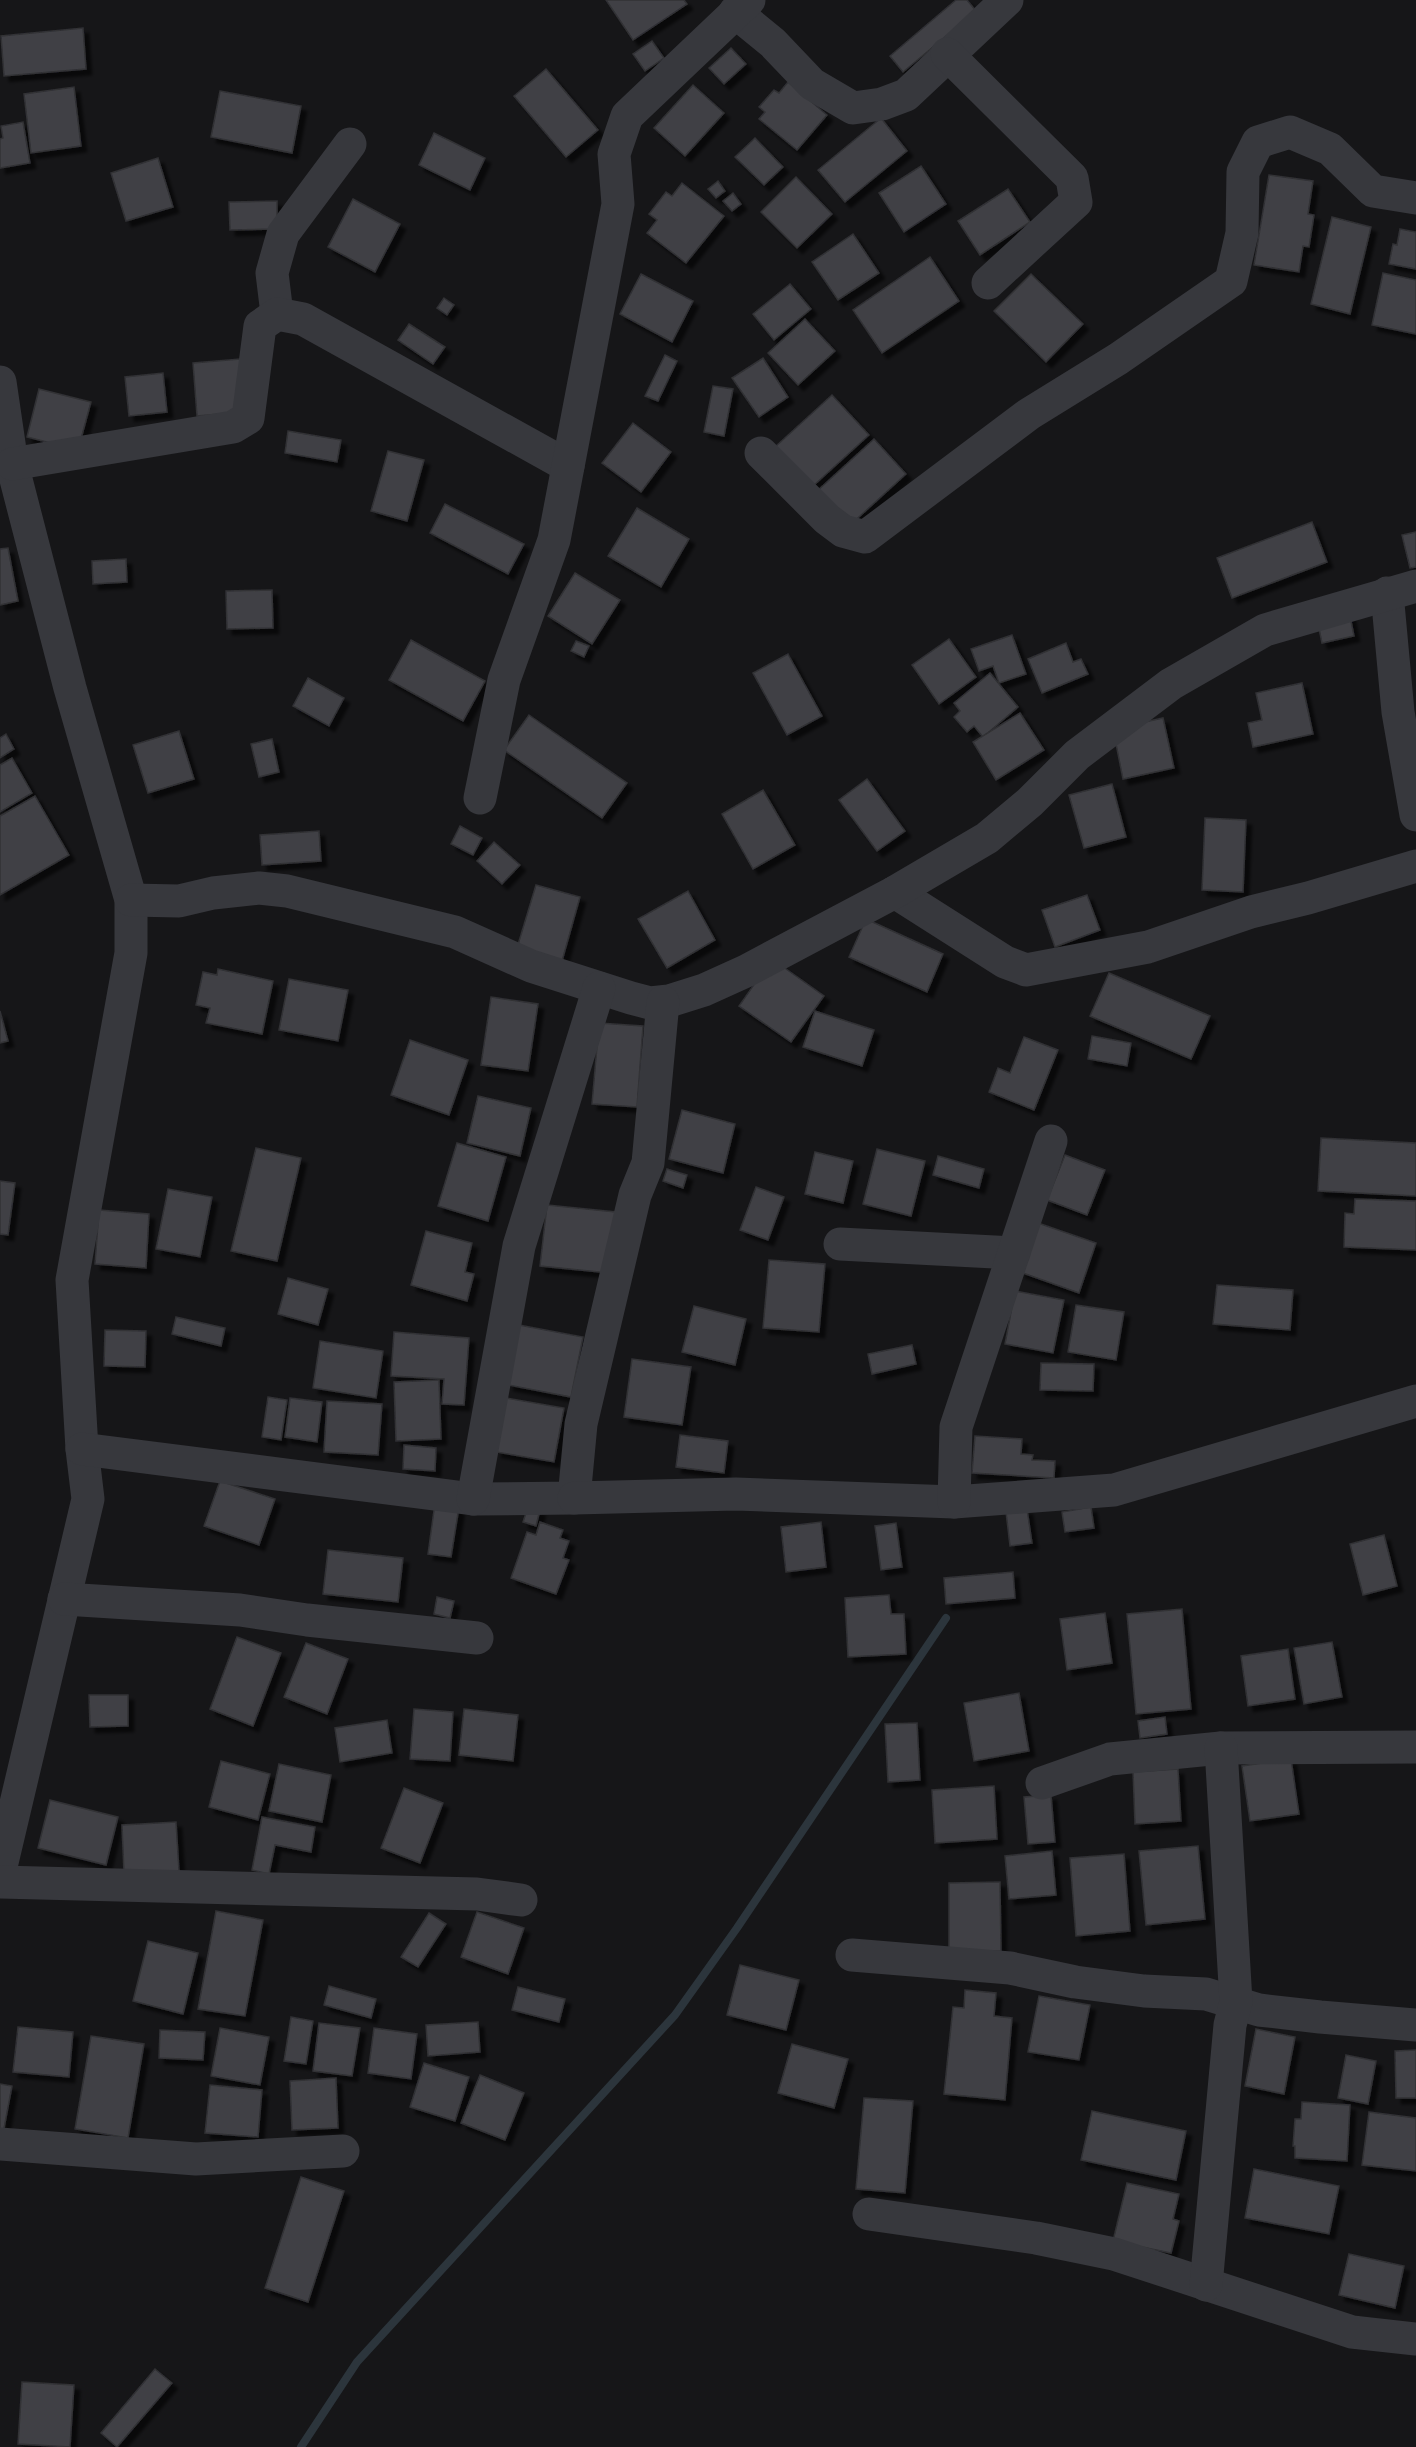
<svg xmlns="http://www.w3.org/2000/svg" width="1416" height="2447" font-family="Ubuntu,sans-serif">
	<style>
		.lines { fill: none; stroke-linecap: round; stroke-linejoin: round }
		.stream { stroke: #2c353c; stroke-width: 8 }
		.building { fill: #404145; stroke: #303034; stroke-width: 1.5; filter: url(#shadow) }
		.minor { stroke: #37383d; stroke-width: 33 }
	</style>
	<defs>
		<filter id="shadow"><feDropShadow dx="5.5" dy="5.5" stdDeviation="1.5" flood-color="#0009"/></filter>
	</defs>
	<rect width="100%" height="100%" fill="#161618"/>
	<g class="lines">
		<polyline class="stream" points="301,2447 357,2362 675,2015 737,1928 946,1618"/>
	</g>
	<g class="building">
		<polygon points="606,0 684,0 687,4 633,40"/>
		<polygon points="956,0 967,0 976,11 903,72 890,56"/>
		<polygon points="83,28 86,69 4,76 1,36"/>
		<polygon points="652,41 664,58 645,71 633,54"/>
		<polygon points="731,48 746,64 724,84 709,68"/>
		<polygon points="546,69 598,130 566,157 514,96"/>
		<polygon points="788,82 827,115 797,150 759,119 765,112 759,107 774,90 779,93"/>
		<polygon points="693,85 724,113 685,156 654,128"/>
		<polygon points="74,87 81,146 31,153 24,94"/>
		<polygon points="220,91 301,106 292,153 211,137"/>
		<polygon points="881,118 907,151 845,202 818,170"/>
		<polygon points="23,122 30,163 0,168 0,139 3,138 1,126"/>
		<polygon points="434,133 485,158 470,190 419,165"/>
		<polygon points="755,138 783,167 764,185 735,157"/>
		<polygon points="158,158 173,207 126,221 111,173"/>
		<polygon points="921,166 946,204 904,232 879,193"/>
		<polygon points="1269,175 1313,181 1308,214 1314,215 1309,247 1303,246 1299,272 1254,265"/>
		<polygon points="796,177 832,214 797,248 761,212"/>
		<polygon points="718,181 725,191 716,198 708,189"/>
		<polygon points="682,183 724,216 686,263 647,233 657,220 649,214 666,192 672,196"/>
		<polygon points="1008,189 1030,222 980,255 958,221"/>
		<polygon points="733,193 741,204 732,211 723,201"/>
		<polygon points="353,199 400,224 375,272 328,247"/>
		<polygon points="277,201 277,229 230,230 229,202"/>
		<polygon points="1332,217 1371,227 1350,314 1311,304"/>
		<polygon points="1400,229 1416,232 1416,269 1389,264 1393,244 1397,245"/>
		<polygon points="853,234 879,273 838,300 812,262"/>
		<polygon points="930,257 959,301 882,353 853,310"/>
		<polygon points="1383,273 1416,280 1416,334 1372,325"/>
		<polygon points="641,274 693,301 672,342 620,314"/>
		<polygon points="1031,274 1083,324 1046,362 994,311"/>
		<polygon points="790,284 811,309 774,340 753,314"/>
		<polygon points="444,298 454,305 447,315 437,308"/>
		<polygon points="805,319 835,351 798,385 768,353"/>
		<polygon points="409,324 445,347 433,364 398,340"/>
		<polygon points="665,355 677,361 658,401 645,396"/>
		<polygon points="763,358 788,397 759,417 732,378"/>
		<polygon points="240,359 244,412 197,416 193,363"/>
		<polygon points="163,373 167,412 129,416 125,377"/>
		<polygon points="713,386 733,389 724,436 704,432"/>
		<polygon points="39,389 91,402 78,450 27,437"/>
		<polygon points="832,395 869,435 812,487 775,447"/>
		<polygon points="633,423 671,452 641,492 602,463"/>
		<polygon points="288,431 341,440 337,462 285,453"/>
		<polygon points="874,439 906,474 848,527 816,492"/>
		<polygon points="388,451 424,460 407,521 371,511"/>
		<polygon points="445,504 524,544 508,574 430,533"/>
		<polygon points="637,508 689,539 661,587 608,556"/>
		<polygon points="1312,522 1327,562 1232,598 1217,558"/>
		<polygon points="1416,532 1416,567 1410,568 1402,535"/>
		<polygon points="8,548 18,601 0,605 0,549"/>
		<polygon points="126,559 127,582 93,584 92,561"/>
		<polygon points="575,573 620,600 592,644 548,616"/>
		<polygon points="272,590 273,628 227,629 226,591"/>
		<polygon points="1349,611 1354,636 1322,643 1317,619"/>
		<polygon points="1012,635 1026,674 999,683 993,666 979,671 971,649"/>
		<polygon points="949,639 976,677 939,704 912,665"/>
		<polygon points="411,640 485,681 463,721 389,680"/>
		<polygon points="576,641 589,646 584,657 571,651"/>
		<polygon points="1066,643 1073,662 1081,659 1088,674 1042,693 1028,659"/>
		<polygon points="788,654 822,716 787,735 753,673"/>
		<polygon points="990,673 1018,707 983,737 974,726 967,732 954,717 960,711 954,703"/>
		<polygon points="308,678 344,698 329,726 293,706"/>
		<polygon points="1302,683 1313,734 1253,747 1248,723 1262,720 1256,693"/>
		<polygon points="1020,713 1044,750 996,780 973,742"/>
		<polygon points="529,715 627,783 602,818 504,750"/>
		<polygon points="1163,718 1174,768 1123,779 1113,729"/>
		<polygon points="179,731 194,779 148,793 133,745"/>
		<polygon points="6,734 14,749 0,758 0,738"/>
		<polygon points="272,739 279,772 259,777 251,744"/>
		<polygon points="12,758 32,793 0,812 0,765"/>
		<polygon points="867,779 905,831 877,851 839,800"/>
		<polygon points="1112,784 1126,837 1084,848 1069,795"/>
		<polygon points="763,790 795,845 753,869 722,814"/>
		<polygon points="35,796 69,855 0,895 0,816"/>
		<polygon points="1205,818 1246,820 1243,892 1202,890"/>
		<polygon points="460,826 482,838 473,855 451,844"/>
		<polygon points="319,831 321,861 262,865 260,835"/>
		<polygon points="494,842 520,865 502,884 477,861"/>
		<polygon points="536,885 580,897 562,961 517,948"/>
		<polygon points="688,891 715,940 667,968 638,919"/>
		<polygon points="1087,895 1100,930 1055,947 1042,910"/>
		<polygon points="866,919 943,954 927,992 849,957"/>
		<polygon points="772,959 824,996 791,1042 739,1006"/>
		<polygon points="218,969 273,981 262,1034 206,1023 210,1008 196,1005 203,972 217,975"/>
		<polygon points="1109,973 1210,1016 1191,1059 1090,1016"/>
		<polygon points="289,979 348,990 338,1041 279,1030"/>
		<polygon points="491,997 538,1004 528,1071 481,1065"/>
		<polygon points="0,1011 8,1041 0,1043"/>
		<polygon points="815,1011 874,1030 862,1066 803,1047"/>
		<polygon points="599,1023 643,1026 637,1107 592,1104"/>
		<polygon points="1092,1036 1131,1043 1127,1066 1088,1059"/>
		<polygon points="1024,1037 1058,1050 1034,1110 989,1092 998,1068 1010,1073"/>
		<polygon points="410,1040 468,1060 449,1115 391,1095"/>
		<polygon points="478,1096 531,1108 520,1156 467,1143"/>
		<polygon points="682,1110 735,1124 723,1173 669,1159"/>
		<polygon points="1321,1138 1416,1143 1416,1196 1318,1191"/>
		<polygon points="457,1143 506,1157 488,1221 438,1206"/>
		<polygon points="256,1148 301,1158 277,1261 231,1251"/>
		<polygon points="877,1149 925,1161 911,1216 863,1204"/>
		<polygon points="815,1152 853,1161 843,1203 805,1194"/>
		<polygon points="1065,1155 1105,1170 1087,1215 1047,1200"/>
		<polygon points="938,1156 984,1169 979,1188 933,1175"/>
		<polygon points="667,1169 687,1175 683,1188 663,1181"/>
		<polygon points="0,1181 15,1183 8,1235 0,1234"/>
		<polygon points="756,1187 784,1197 768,1240 740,1230"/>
		<polygon points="168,1189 212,1197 200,1257 156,1249"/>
		<polygon points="1355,1199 1416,1201 1416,1250 1344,1247 1345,1213 1354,1214"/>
		<polygon points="547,1205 616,1212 609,1273 540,1266"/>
		<polygon points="99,1210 149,1214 146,1268 95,1264"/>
		<polygon points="1038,1223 1096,1243 1079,1293 1020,1272"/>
		<polygon points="426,1231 472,1243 465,1272 474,1274 467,1301 411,1285"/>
		<polygon points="769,1260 825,1264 819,1332 763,1328"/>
		<polygon points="288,1278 328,1289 318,1325 278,1314"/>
		<polygon points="1217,1285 1293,1290 1290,1330 1213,1324"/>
		<polygon points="1015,1291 1064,1300 1053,1353 1005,1344"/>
		<polygon points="1076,1305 1124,1312 1116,1360 1068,1352"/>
		<polygon points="694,1306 746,1319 735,1365 682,1352"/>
		<polygon points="176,1317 225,1328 221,1346 172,1334"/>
		<polygon points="519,1325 583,1337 571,1397 508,1385"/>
		<polygon points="105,1330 146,1331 145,1367 104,1366"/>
		<polygon points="394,1332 469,1338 464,1405 442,1404 444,1379 391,1376"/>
		<polygon points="320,1341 383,1351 376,1398 313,1388"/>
		<polygon points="912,1345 916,1364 872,1374 868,1354"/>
		<polygon points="632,1359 691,1367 682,1425 624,1417"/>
		<polygon points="1041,1363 1094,1364 1093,1391 1040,1390"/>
		<polygon points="439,1380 441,1439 396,1441 394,1382"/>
		<polygon points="268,1397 287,1400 281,1440 262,1437"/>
		<polygon points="290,1398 322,1402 317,1442 285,1437"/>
		<polygon points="506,1398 564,1408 554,1462 496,1452"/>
		<polygon points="327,1401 382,1404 378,1455 324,1452"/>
		<polygon points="680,1435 728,1441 724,1473 676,1467"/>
		<polygon points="975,1436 1022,1439 1021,1454 1033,1455 1032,1460 1055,1461 1054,1478 972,1473"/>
		<polygon points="404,1445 436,1448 435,1471 403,1469"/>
		<polygon points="220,1481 275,1499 259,1545 204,1526"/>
		<polygon points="435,1503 459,1507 451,1557 428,1554"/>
		<polygon points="528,1507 540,1510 536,1526 523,1522"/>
		<polygon points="1091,1507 1094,1528 1065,1532 1062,1512"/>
		<polygon points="1027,1509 1032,1543 1010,1546 1006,1512"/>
		<polygon points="540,1522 563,1530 560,1538 569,1541 563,1558 569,1560 556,1594 511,1578 527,1532 536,1535"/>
		<polygon points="821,1522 826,1567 786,1572 781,1527"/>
		<polygon points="896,1523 902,1567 881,1570 875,1526"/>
		<polygon points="1384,1535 1397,1586 1363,1595 1350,1544"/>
		<polygon points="328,1550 403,1558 398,1602 323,1594"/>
		<polygon points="1013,1572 1015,1598 946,1604 944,1578"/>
		<polygon points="889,1595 891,1614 904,1614 906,1654 848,1657 845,1598"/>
		<polygon points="437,1597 454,1601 450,1618 434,1614"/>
		<polygon points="1182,1609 1191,1709 1136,1714 1127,1614"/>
		<polygon points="1105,1613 1112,1663 1067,1670 1060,1619"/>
		<polygon points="237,1637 281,1653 253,1726 210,1709"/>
		<polygon points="1332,1642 1342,1697 1304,1704 1294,1648"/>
		<polygon points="306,1643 348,1659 327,1714 284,1697"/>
		<polygon points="1288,1649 1295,1699 1248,1706 1241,1656"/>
		<polygon points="1019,1693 1029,1751 974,1761 964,1703"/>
		<polygon points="89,1695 128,1695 128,1726 90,1727"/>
		<polygon points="414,1709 453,1712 450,1761 410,1759"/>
		<polygon points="464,1709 518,1715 513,1761 459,1755"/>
		<polygon points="1165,1717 1167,1734 1140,1738 1138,1721"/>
		<polygon points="387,1720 392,1753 340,1762 335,1728"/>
		<polygon points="917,1723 920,1780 888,1782 885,1724"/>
		<polygon points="1291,1759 1299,1814 1250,1821 1242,1766"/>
		<polygon points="221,1761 270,1774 258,1820 209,1807"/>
		<polygon points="279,1764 331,1775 322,1822 269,1811"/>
		<polygon points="1178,1769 1181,1821 1135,1824 1133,1772"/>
		<polygon points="994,1786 997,1839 935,1843 932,1790"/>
		<polygon points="404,1788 443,1803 420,1863 381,1848"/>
		<polygon points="1051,1795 1055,1842 1028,1844 1024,1797"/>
		<polygon points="50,1800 118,1817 106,1865 38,1848"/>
		<polygon points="262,1817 315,1827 311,1852 275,1845 269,1874 252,1870"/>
		<polygon points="176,1822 179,1871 124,1874 122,1825"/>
		<polygon points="1198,1846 1205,1919 1146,1925 1139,1851"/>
		<polygon points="1052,1851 1056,1895 1009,1899 1005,1856"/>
		<polygon points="1124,1854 1130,1931 1076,1936 1070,1858"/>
		<polygon points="1000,1882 1001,1951 949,1951 949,1883"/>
		<polygon points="216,1911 263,1920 245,2016 198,2009"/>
		<polygon points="477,1912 524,1928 508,1974 461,1957"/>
		<polygon points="429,1913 446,1924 418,1967 401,1957"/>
		<polygon points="148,1941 198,1953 183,2014 133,2001"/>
		<polygon points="740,1965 799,1980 786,2030 727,2015"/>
		<polygon points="329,1986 376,1999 371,2018 324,2005"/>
		<polygon points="518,1987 565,1999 559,2022 512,2010"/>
		<polygon points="965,1990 996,1993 994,2016 1012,2018 1005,2100 944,2094 953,2007 964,2008"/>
		<polygon points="1039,1996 1090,2005 1079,2060 1028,2052"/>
		<polygon points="291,2017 313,2021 306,2064 284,2061"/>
		<polygon points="478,2022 480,2052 428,2056 426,2025"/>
		<polygon points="319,2023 360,2028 352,2076 313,2071"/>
		<polygon points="18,2027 73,2032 69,2077 13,2072"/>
		<polygon points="220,2028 269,2037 260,2085 211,2076"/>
		<polygon points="374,2028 417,2034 411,2079 368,2073"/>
		<polygon points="1256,2029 1295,2037 1284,2094 1245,2086"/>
		<polygon points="160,2030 205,2032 203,2060 159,2058"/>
		<polygon points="91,2036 144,2044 128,2138 75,2129"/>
		<polygon points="792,2044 848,2059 834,2108 778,2093"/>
		<polygon points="1416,2050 1416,2098 1396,2098 1395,2051"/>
		<polygon points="1346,2055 1376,2061 1368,2104 1338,2098"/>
		<polygon points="424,2063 469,2077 455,2121 410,2107"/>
		<polygon points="480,2075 524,2093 505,2140 461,2123"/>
		<polygon points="336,2078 338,2128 292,2130 290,2081"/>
		<polygon points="0,2084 12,2086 2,2139 0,2138"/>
		<polygon points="210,2085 262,2090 258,2137 205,2133"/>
		<polygon points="864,2098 913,2101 905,2193 856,2189"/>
		<polygon points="1302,2102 1350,2105 1347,2161 1295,2158 1295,2146 1293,2146 1295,2119 1301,2119"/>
		<polygon points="1092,2111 1186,2131 1176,2180 1081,2160"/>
		<polygon points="1369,2112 1416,2118 1416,2171 1362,2165"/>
		<polygon points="1254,2169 1339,2186 1329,2234 1245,2218"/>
		<polygon points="301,2177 344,2191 308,2302 265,2288"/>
		<polygon points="1127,2183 1179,2194 1173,2219 1179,2221 1171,2253 1113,2241"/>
		<polygon points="1349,2254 1404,2266 1395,2308 1339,2295"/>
		<polygon points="155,2369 172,2383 117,2447 101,2433"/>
		<polygon points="22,2382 74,2385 70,2447 18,2444"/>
	</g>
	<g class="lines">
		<g class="minor">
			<polyline points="735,12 773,43 812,84 853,108 882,104 906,95 1007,0"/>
			<polyline points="947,54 1072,178 1076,202 988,283"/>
			<polyline points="277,314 272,273 283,234 350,144"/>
			<polyline points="0,382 12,464 70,688 131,900 131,953 72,1280 82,1449 88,1499 0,1871"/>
			<polyline points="761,453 827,519 843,531 865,537 1029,414 1118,359 1231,281 1242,233 1243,172 1258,142 1290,132 1330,149 1373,191 1416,198"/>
			<polyline points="12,464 233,427 248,418 260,326 277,314 303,319 568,466"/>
			<polyline points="1387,593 1398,712 1416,815"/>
			<polyline points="480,798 504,680 554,540 618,204 614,154 627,116 749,0"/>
			<polyline points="895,892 1005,962 1026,970 1148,947 1251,912 1308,898 1416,866"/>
			<polyline points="131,900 179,901 213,893 259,888 287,891 455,932 531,966 631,998 650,1003 669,1001 704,990 746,971 895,892 987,838 1030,802 1077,755 1171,684 1265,630 1416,586"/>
			<polyline points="840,1244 1014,1253"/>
			<polyline points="82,1449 473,1499 574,1498 581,1424 635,1195 648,1163 663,1002"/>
			<polyline points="574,1498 736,1494 954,1502 1114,1490 1416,1401"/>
			<polyline points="473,1499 519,1246 599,988"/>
			<polyline points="954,1502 956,1427 1051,1141"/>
			<polyline points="64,1599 240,1610 307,1620 477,1638"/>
			<polyline points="1042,1783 1110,1759 1221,1748 1416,1747"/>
			<polyline points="0,1882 477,1894 521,1900"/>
			<polyline points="852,1955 1010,1968 1075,1982 1144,1991 1206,1994 1259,2010 1320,2017 1416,2025"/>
			<polyline points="0,2144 196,2159 343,2151"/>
			<polyline points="869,2214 1036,2238 1114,2254 1352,2332 1416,2339"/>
			<polyline points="1206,2285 1230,2025 1236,2002 1221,1748"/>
		</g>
	</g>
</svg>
